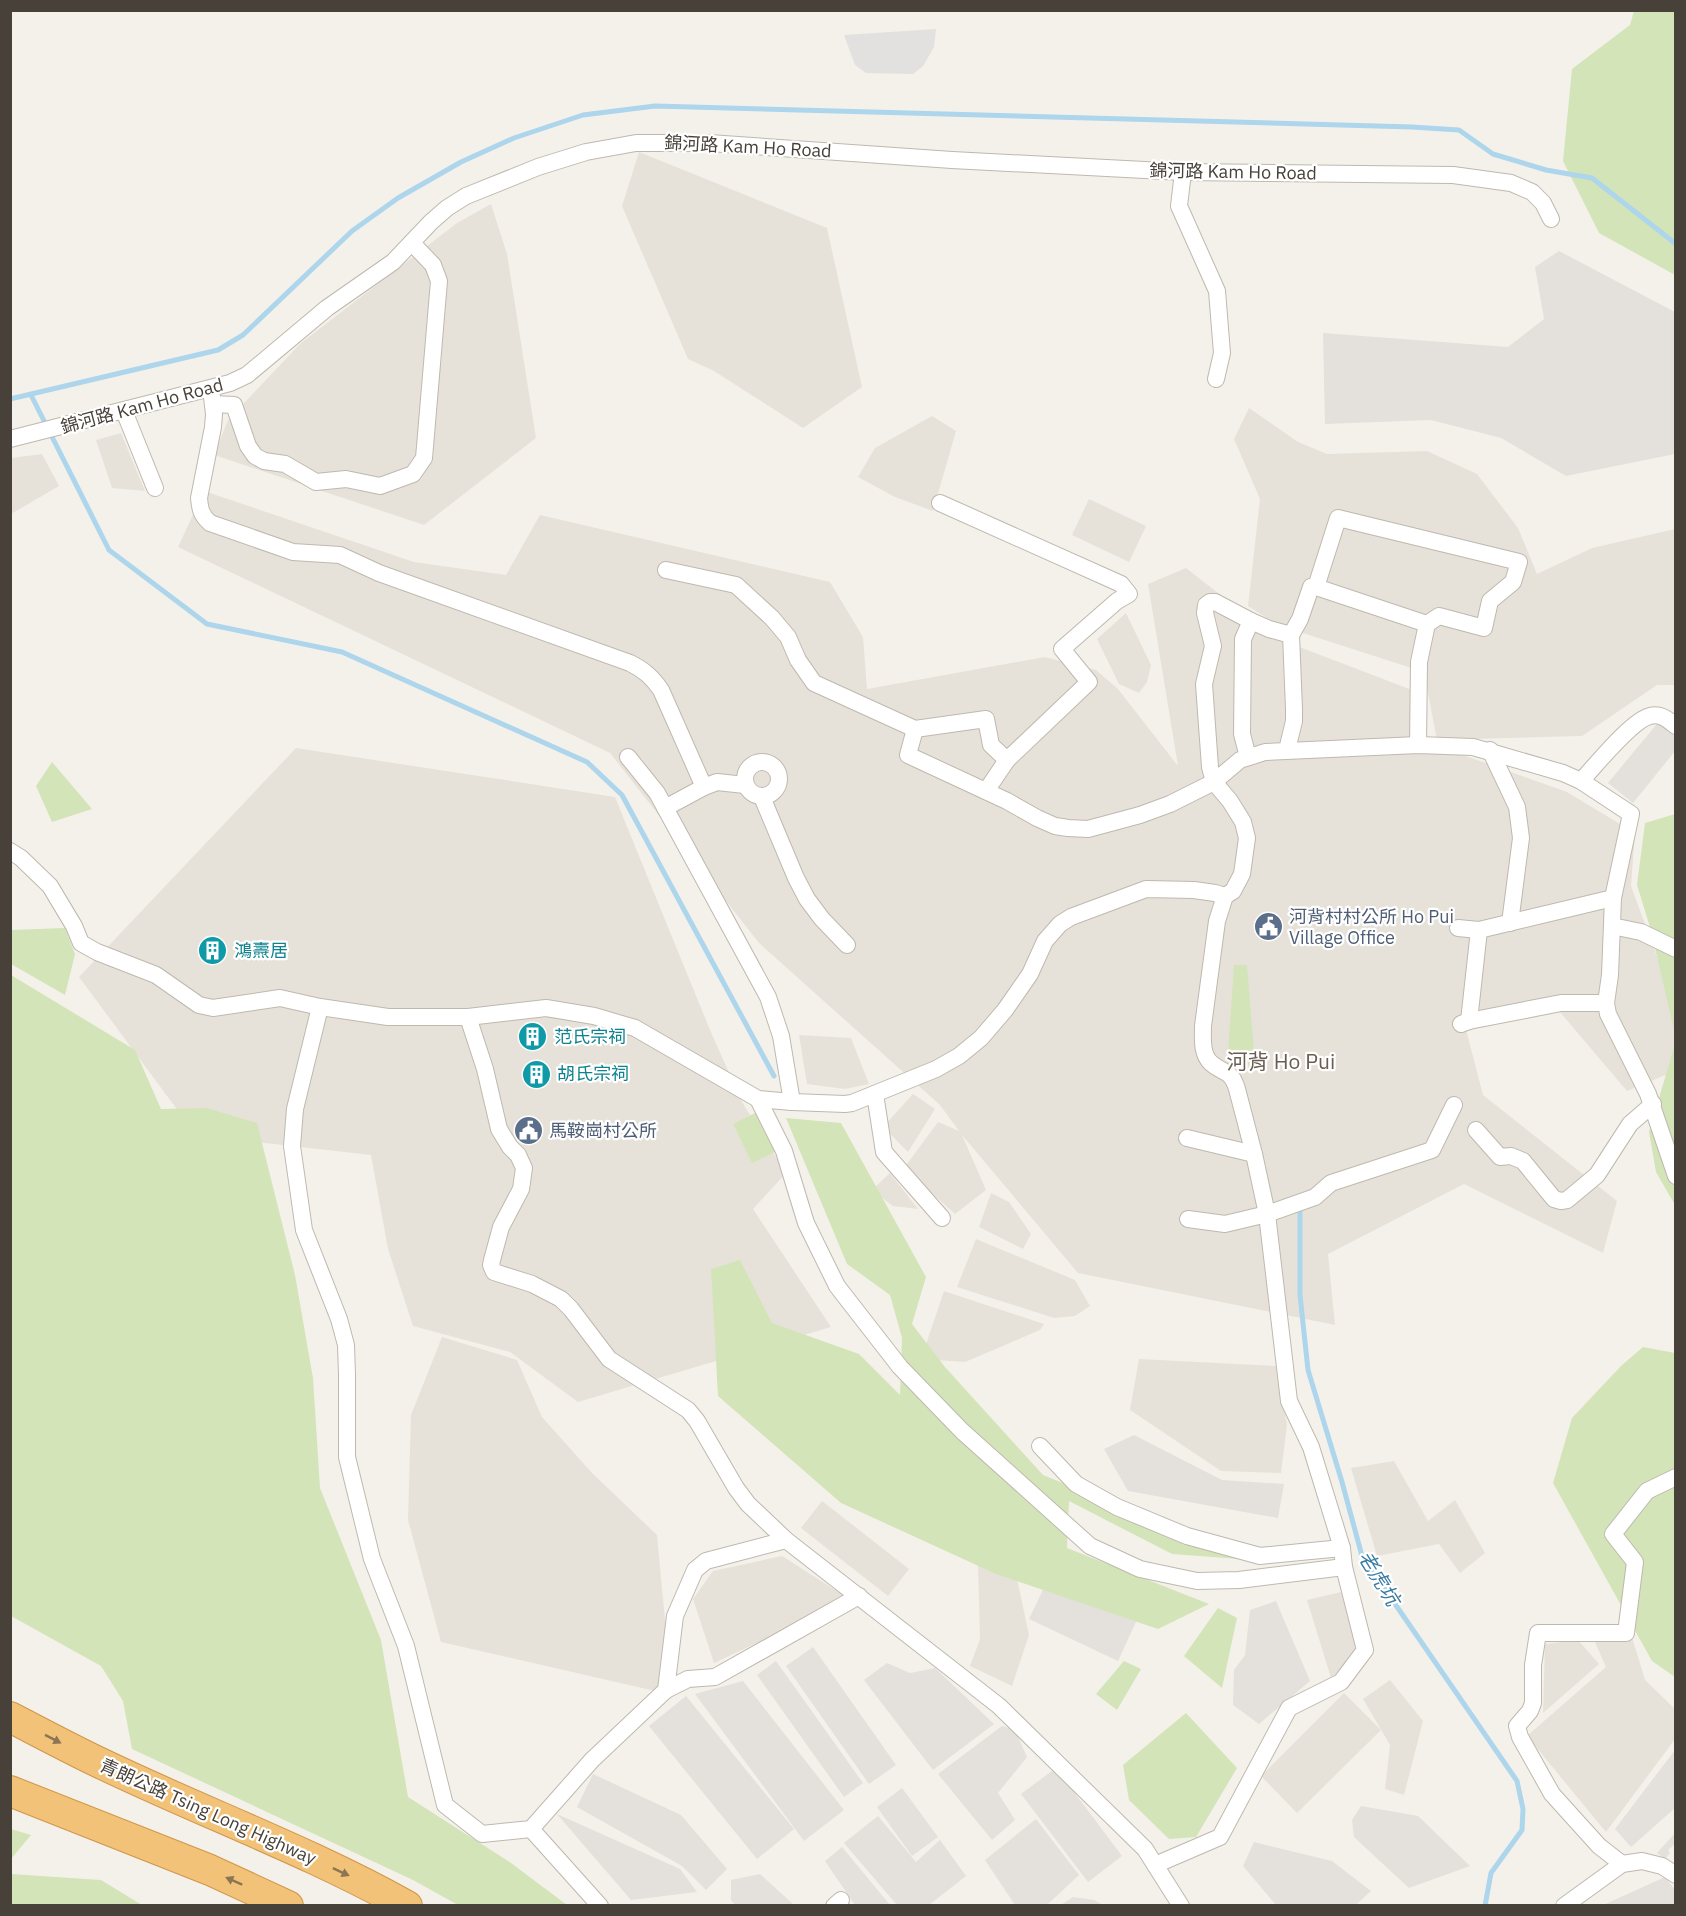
<svg xmlns="http://www.w3.org/2000/svg" width="1686" height="1916" font-family="'IBM Plex Sans','Noto Sans TC',sans-serif">
	<style>
		.residential { fill: #e7e2d9 }
		.industrial { fill: #e4e0dc }
		.green { fill: #d3e4b8 }
		.parking { fill: #e3e1df }
		.lines { fill: none; stroke-linecap: round; stroke-linejoin: round }
		.stream { stroke: #add5eb; stroke-width: 5 }
		.minor-casing { stroke: #bfb8ae; stroke-width: 18 }
		.motorway-casing { stroke: #d09649; stroke-width: 32 }
		.minor { stroke: #fff; stroke-width: 16 }
		.motorway { stroke: #f1c278; stroke-width: 30 }
		.oneway { fill: #8c7552 }
		.labels { text-anchor: middle; stroke-width: 4.5; stroke-linejoin: round; paint-order: stroke }
		.street-label { font-size: 18px; fill: #484139; stroke: #fff }
		.service-label { font-size: 18px; fill: #4e5e75; stroke: #fff; text-anchor: start }
		.culture-label { font-size: 18px; fill: #0d838f; stroke: #fff; text-anchor: start }
		.water-label { font-size: 20px; font-style: italic; fill: #397ca3; stroke: #fff }
		.quarter-label { font-size: 21px; fill: #695e51; stroke: #fff }
	</style>
	<rect width="100%" height="100%" fill="#f4f1eb"/>
	<g class="residential">
		<polygon points="639,152 827,228 862,387 803,428 714,371 688,359 622,206"/>
		<polygon points="491,204 507,254 536,438 424,525 214,455 228,420 301,343 457,223"/>
		<polygon points="1249,408 1298,442 1327,454 1427,451 1477,474 1518,528 1537,574 1592,548 1675,529 1675,685 1657,685 1582,736 1437,740 1424,672 1278,625 1248,606 1260,499 1234,439"/>
		<polygon points="932,416 956,431 933,511 895,497 858,477 875,448"/>
		<polygon points="121,433 145,491 112,488 96,440"/>
		<polygon points="42,454 59,486 11,514 11,458"/>
		<polygon points="204,491 414,562 506,575 540,515 830,582 863,637 867,689 1045,657 1096,670 1118,689 1178,766 1148,584 1186,568 1276,638 1412,690 1429,743 1567,792 1635,833 1631,886 1675,1006 1675,1071 1627,1091 1559,1011 1464,1022 1483,1095 1617,1201 1603,1253 1464,1184 1328,1254 1335,1325 1078,1273 962,1135 986,1190 955,1214 904,1168 938,1122 959,1131 940,1105 759,943 610,753 178,547"/>
		<polygon points="1089,499 1146,526 1129,562 1072,535"/>
		<polygon points="1126,613 1151,665 1147,682 1139,693 1119,684 1097,639"/>
		<polygon points="296,748 615,797 710,1030 742,1102 786,1173 753,1209 831,1327 578,1402 510,1352 413,1326 388,1249 371,1155 196,1135 79,977"/>
		<polygon points="799,1035 851,1038 869,1084 845,1089 807,1084"/>
		<polygon points="913,1094 935,1109 908,1152 883,1127"/>
		<polygon points="890,1173 918,1209 893,1206 872,1190"/>
		<polygon points="991,1193 1009,1202 1031,1234 1023,1249 979,1227"/>
		<polygon points="976,1239 1075,1280 1090,1306 1075,1316 1054,1318 957,1287"/>
		<polygon points="944,1291 1044,1324 1040,1330 965,1362 921,1359"/>
		<polygon points="442,1337 517,1360 542,1417 592,1473 657,1535 670,1673 655,1691 441,1642 408,1520 411,1415"/>
		<polygon points="1139,1359 1276,1366 1287,1425 1281,1473 1221,1471 1130,1410"/>
		<polygon points="1394,1461 1428,1521 1455,1500 1485,1553 1460,1573 1439,1544 1377,1556 1351,1468"/>
		<polygon points="822,1501 909,1569 888,1596 801,1528"/>
		<polygon points="977,1526 1006,1526 1029,1635 1012,1686 970,1666 980,1639"/>
		<polygon points="782,1556 843,1595 799,1623 714,1663 693,1599 713,1571"/>
		<polygon points="1341,1592 1358,1652 1331,1678 1307,1600"/>
		<polygon points="1628,1624 1645,1680 1675,1709 1675,1739 1606,1832 1527,1736 1606,1667 1594,1640"/>
		<polygon points="1578,1640 1599,1664 1543,1713 1545,1644"/>
		<polygon points="1390,1680 1423,1721 1404,1795 1385,1789 1390,1745 1363,1699"/>
		<polygon points="1344,1693 1381,1730 1297,1813 1261,1776"/>
	</g>
	<g class="industrial">
		<polygon points="1559,251 1675,312 1675,454 1566,476 1501,438 1431,420 1325,424 1323,333 1508,347 1544,319 1535,267"/>
		<polygon points="1661,719 1675,731 1675,751 1633,803 1608,783"/>
		<polygon points="1134,1435 1222,1480 1284,1484 1278,1518 1128,1491 1104,1449"/>
		<polygon points="1053,1569 1141,1611 1118,1661 1029,1619"/>
		<polygon points="1276,1601 1310,1681 1259,1724 1233,1705 1234,1670 1245,1655 1250,1610"/>
		<polygon points="813,1647 896,1765 869,1784 786,1666"/>
		<polygon points="776,1661 863,1783 844,1797 757,1675"/>
		<polygon points="887,1663 910,1673 935,1668 994,1724 933,1770 864,1680"/>
		<polygon points="743,1681 844,1810 804,1841 695,1694"/>
		<polygon points="686,1696 794,1829 757,1859 649,1726"/>
		<polygon points="1002,1726 1015,1730 1027,1757 998,1793 1015,1820 992,1840 938,1774"/>
		<polygon points="1675,1750 1675,1808 1631,1847 1615,1829"/>
		<polygon points="1056,1768 1122,1856 1088,1882 1021,1794"/>
		<polygon points="593,1774 681,1815 727,1869 706,1890 682,1866 577,1807"/>
		<polygon points="902,1788 938,1837 912,1856 877,1807"/>
		<polygon points="1361,1806 1418,1816 1470,1866 1409,1888 1354,1837 1352,1820"/>
		<polygon points="557,1814 680,1869 697,1892 631,1900"/>
		<polygon points="878,1816 916,1862 940,1840 966,1876 929,1905 897,1905 844,1843"/>
		<polygon points="1036,1819 1079,1875 1047,1905 1015,1905 985,1860"/>
		<polygon points="1675,1833 1675,1844 1668,1850 1670,1853 1665,1859 1657,1853"/>
		<polygon points="1254,1842 1332,1861 1371,1891 1356,1905 1276,1905 1243,1866"/>
		<polygon points="842,1847 890,1905 855,1905 825,1861"/>
		<polygon points="760,1874 794,1905 735,1905 731,1900 731,1880"/>
		<polygon points="1665,1877 1675,1890 1675,1905 1601,1906"/>
		<polygon points="1073,1897 1094,1900 1103,1905 1061,1905"/>
	</g>
	<g class="green">
		<polygon points="1634,11 1675,11 1675,275 1599,233 1563,161 1572,69 1630,25"/>
		<polygon points="52,762 92,809 52,822 36,786"/>
		<polygon points="1675,814 1675,1034 1650,927 1637,885 1645,823"/>
		<polygon points="65,928 75,954 65,995 11,964 10,930"/>
		<polygon points="1234,965 1247,965 1255,1064 1227,1066"/>
		<polygon points="11,975 135,1050 161,1109 207,1108 257,1123 295,1275 313,1378 320,1488 381,1640 408,1797 511,1863 567,1905 458,1905 413,1880 132,1749 123,1701 101,1666 11,1616"/>
		<polygon points="1675,1044 1675,1205 1656,1172 1649,1132"/>
		<polygon points="759,1111 777,1151 752,1163 733,1124"/>
		<polygon points="786,1118 841,1123 926,1277 912,1324 945,1367 1043,1475 1253,1560 1172,1554 1069,1501 1067,1548 1209,1604 1158,1629 996,1574 841,1503 718,1396 711,1269 740,1260 772,1323 859,1354 900,1395 902,1338 890,1295 847,1264"/>
		<polygon points="1643,1347 1675,1353 1675,1677 1652,1661 1553,1483 1572,1418 1621,1366"/>
		<polygon points="1218,1608 1237,1618 1222,1688 1184,1656"/>
		<polygon points="1124,1661 1141,1669 1117,1710 1096,1694"/>
		<polygon points="1186,1713 1237,1768 1196,1837 1169,1839 1129,1800 1123,1765"/>
		<polygon points="11,1829 31,1835 11,1859 10,1829"/>
		<polygon points="11,1874 101,1880 142,1905 11,1905"/>
	</g>
	<polygon class="parking" points="936,29 934,47 923,66 913,74 866,73 855,65 844,35"/>
	<g class="lines">
		<g class="stream">
			<polyline points="31,395 109,550 207,624 342,652 587,762 622,795 774,1076"/>
			<polyline points="10,399 218,350 243,335 352,231 398,198 461,162 514,138 583,115 655,106 1412,127 1459,130 1493,154 1546,170 1592,178 1676,244"/>
			<polyline points="1300,1211 1300,1295 1308,1370 1342,1482 1362,1556 1517,1781 1523,1809 1522,1830 1491,1873 1485,1906"/>
		</g>
		<defs>
			<g id="minor">
				<polyline points="1183,172 1179,206 1217,291 1222,353 1216,379"/>
				<path d="M211 389 214 414 213 427 199 498C200 509 201 515 210 523L293 552 340 555 379 573 630 663C644 670 652 677 661 690L704 787"/>
				<polyline points="213,404 234,405 248,446 255,456 264,461 285,464 316,482 346,479 380,486 413,474 424,458 439,281 433,265 412,243"/>
				<polyline points="124,411 155,488"/>
				<polyline points="10,439 230,383 247,375 327,308 393,262 431,222 447,208 466,196 538,167 586,152 636,143 709,143 952,160 1183,172 1453,175 1511,183 1532,192 1543,203 1551,219"/>
				<polyline points="940,503 1121,584 1129,594 1117,601 1062,649 1089,682 1007,760 986,791"/>
				<polyline points="666,570 736,585 772,618 788,637 798,660 814,683 915,729 986,719 991,745 1007,760"/>
				<polyline points="1291,635 1300,619 1311,587 1316,587"/>
				<polyline points="915,729 908,755 1007,801 1037,818 1055,826 1068,828 1088,829 1140,815 1170,804 1214,782 1240,760 1265,752 1418,745 1473,747 1563,773 1581,781 1631,814 1613,898 1610,975 1606,1003 1608,1014 1648,1094 1676,1176"/>
				<polyline points="1418,745 1419,662 1427,624 1316,587 1338,518 1519,562 1513,582 1490,601 1484,628 1439,616 1427,624"/>
				<polyline points="1490,750 1517,807 1521,838 1510,923"/>
				<polyline points="628,757 657,793 768,997 781,1036 792,1102"/>
				<polyline points="1248,757 1242,734 1243,639 1251,621 1269,629 1291,635 1294,709 1294,721 1287,750"/>
				<circle cx="762" cy="779" r="17"/>
				<path d="M1581 781C1595 766 1632 720 1650 716 1661 713 1668 720 1676 726"/>
				<polyline points="762,797 796,878 807,899 822,919 847,945"/>
				<polyline points="665,808 704,787 717,782 745,785"/>
				<polyline points="10,851 21,858 50,886 74,926 81,943 97,952 156,975 199,1005 213,1008 280,998 320,1007 388,1017 468,1017 546,1008 594,1016 635,1028 758,1099 792,1102 845,1104 852,1103 936,1069 959,1056 981,1038 1005,1010 1030,974 1045,941 1060,924 1071,917 1146,889 1194,890 1215,893 1225,896"/>
				<polyline points="1612,926 1641,932 1676,949"/>
				<polyline points="1458,928 1479,930 1613,898"/>
				<polyline points="320,1007 295,1109 292,1146 304,1230 339,1319 346,1345 347,1375 347,1457 372,1559 406,1646 445,1805 482,1834 531,1829 592,1760 666,1690 675,1616 695,1570 706,1561 786,1540"/>
				<polyline points="468,1017 485,1069 499,1129 510,1147 518,1155 524,1168 521,1189 501,1227 492,1260 491,1265 494,1272 532,1284 561,1299 571,1309 609,1359 688,1410 697,1421 736,1488 748,1504 786,1540 999,1706 1145,1849 1181,1906"/>
				<polyline points="1469,1021 1479,930"/>
				<polyline points="1461,1024 1469,1021 1561,1003 1606,1003"/>
				<polyline points="875,1094 884,1152 942,1218"/>
				<polyline points="758,1099 784,1151 806,1223 837,1286 900,1367 962,1431 1090,1546 1140,1569 1197,1581 1239,1580 1344,1567"/>
				<polyline points="1476,1130 1500,1157 1511,1156 1523,1161 1554,1199 1561,1201 1567,1200 1597,1175 1630,1124 1653,1104"/>
				<polyline points="1187,1138 1254,1154"/>
				<polyline points="1188,1219 1225,1224 1267,1214 1315,1197 1331,1183 1432,1150 1454,1105"/>
				<polyline points="1040,1446 1076,1484 1117,1507 1187,1536 1260,1556 1342,1548"/>
				<polyline points="666,1690 688,1679 715,1677 859,1596"/>
				<polyline points="531,1829 600,1906"/>
				<polyline points="1622,1864 1599,1846 1552,1794 1520,1737 1517,1726 1530,1711 1533,1703 1533,1665 1538,1633 1626,1633 1635,1562 1613,1534 1647,1491 1676,1477"/>
				<path d="M1155 1865 1220 1837 1289 1708 1341 1682 1365 1650 1344 1567 1342 1548 1311 1447 1289 1401 1267 1214 1254 1154 1237 1089C1231 1069 1223 1074 1211 1063 1201 1054 1203 1037 1203 1026L1217 921 1225 896 1233 891 1242 874 1247 838 1243 822 1230 801 1214 782 1210 767 1204 684 1213 646 1205 613 1206 605 1210 602H1215L1251 621"/>
				<polyline points="834,1906 841,1900"/>
				<polyline points="1564,1906 1622,1864 1642,1861 1662,1866 1676,1875"/>
			</g>
			<g id="motorway">
				<path d="M10 1717C39 1732 67 1747 96 1761 199 1811 307 1850 407 1906"/>
				<polyline points="10,1791 210,1870 288,1906"/>
			</g>
		</defs>
		<use href="#minor" class="minor-casing"/>
		<use href="#motorway" class="motorway-casing"/>
		<use href="#minor" class="minor"/>
		<use href="#motorway" class="motorway"/>
	</g>
	<defs><path id="oneway-solid" d="M-6-.8H1V-3.2L6.5 0L1 3.2V.8H-6Z" transform="scale(1.5)"/></defs>
	<g class="oneway">
		<use href="#oneway-solid" transform="translate(53 1739) rotate(27)"/>
		<use href="#oneway-solid" transform="translate(341 1872) rotate(25)"/>
		<use href="#oneway-solid" transform="translate(234 1881) rotate(-156)"/>
	</g>
	<defs>
		<symbol id="civic-disc" viewBox="-11 -11 22 22"><circle r="9.5" fill="#5c6f8a" stroke="#fff"/><path d="M-.6-6.5H3V-4.5H.6V-3L4-1V1h2V6H-6V1h2V-1L-.6-3ZM-1.2 2.5V6h2.4V2.5Z" fill="#fff"/></symbol>
		<symbol id="building-disc" viewBox="-11 -11 22 22"><circle r="9.5" fill="#0f9aa8" stroke="#fff"/><path d="M-4-6H4V6H1V3H-1V6H-4ZM-2.5-4.3h1.7v1.8h-1.7ZM.8-4.3h1.7v1.8H.8ZM-2.5-1h1.7V.8h-1.7ZM.8-1h1.7V.8H.8Z" fill="#fff"/></symbol>
	</defs>
	<g fill-rule="evenodd">
		<use href="#civic-disc" x="1252" y="910" width="33" height="33"/>
		<use href="#building-disc" x="196" y="934" width="33" height="33"/>
		<use href="#building-disc" x="516" y="1020" width="33" height="33"/>
		<use href="#building-disc" x="520" y="1058" width="33" height="33"/>
		<use href="#civic-disc" x="512" y="1114" width="33" height="33"/>
	</g>
	<g class="labels">
		<g class="street-label">
			<text transform="translate(748 147) rotate(3)" y="6">錦河路 Kam Ho Road</text>
			<text transform="translate(1233 172) rotate(1)" y="6">錦河路 Kam Ho Road</text>
			<text transform="translate(142 406) rotate(-15)" y="6">錦河路 Kam Ho Road</text>
			<text transform="translate(208 1812) rotate(24)" y="6">青朗公路 Tsing Long Highway</text>
		</g>
		<g class="service-label">
			<text x="1289" y="923">河背村村公所 Ho Pui<tspan x="1289" dy="21">Village Office</tspan></text>
			<text x="549" y="1137">馬鞍崗村公所</text>
		</g>
		<g class="culture-label">
			<text x="234" y="957">鴻燾居</text>
			<text x="554" y="1043">范氏宗祠</text>
			<text x="557" y="1080">胡氏宗祠</text>
		</g>
		<g class="water-label">
			<text transform="translate(1379 1578) rotate(58)" y="7">老虎坑</text>
		</g>
		<g class="quarter-label">
			<text x="1281" y="1069">河背 Ho Pui</text>
		</g>
	</g>
	<rect width="1686" height="1916" fill="none" stroke="#484139" stroke-width="24"/>
</svg>
